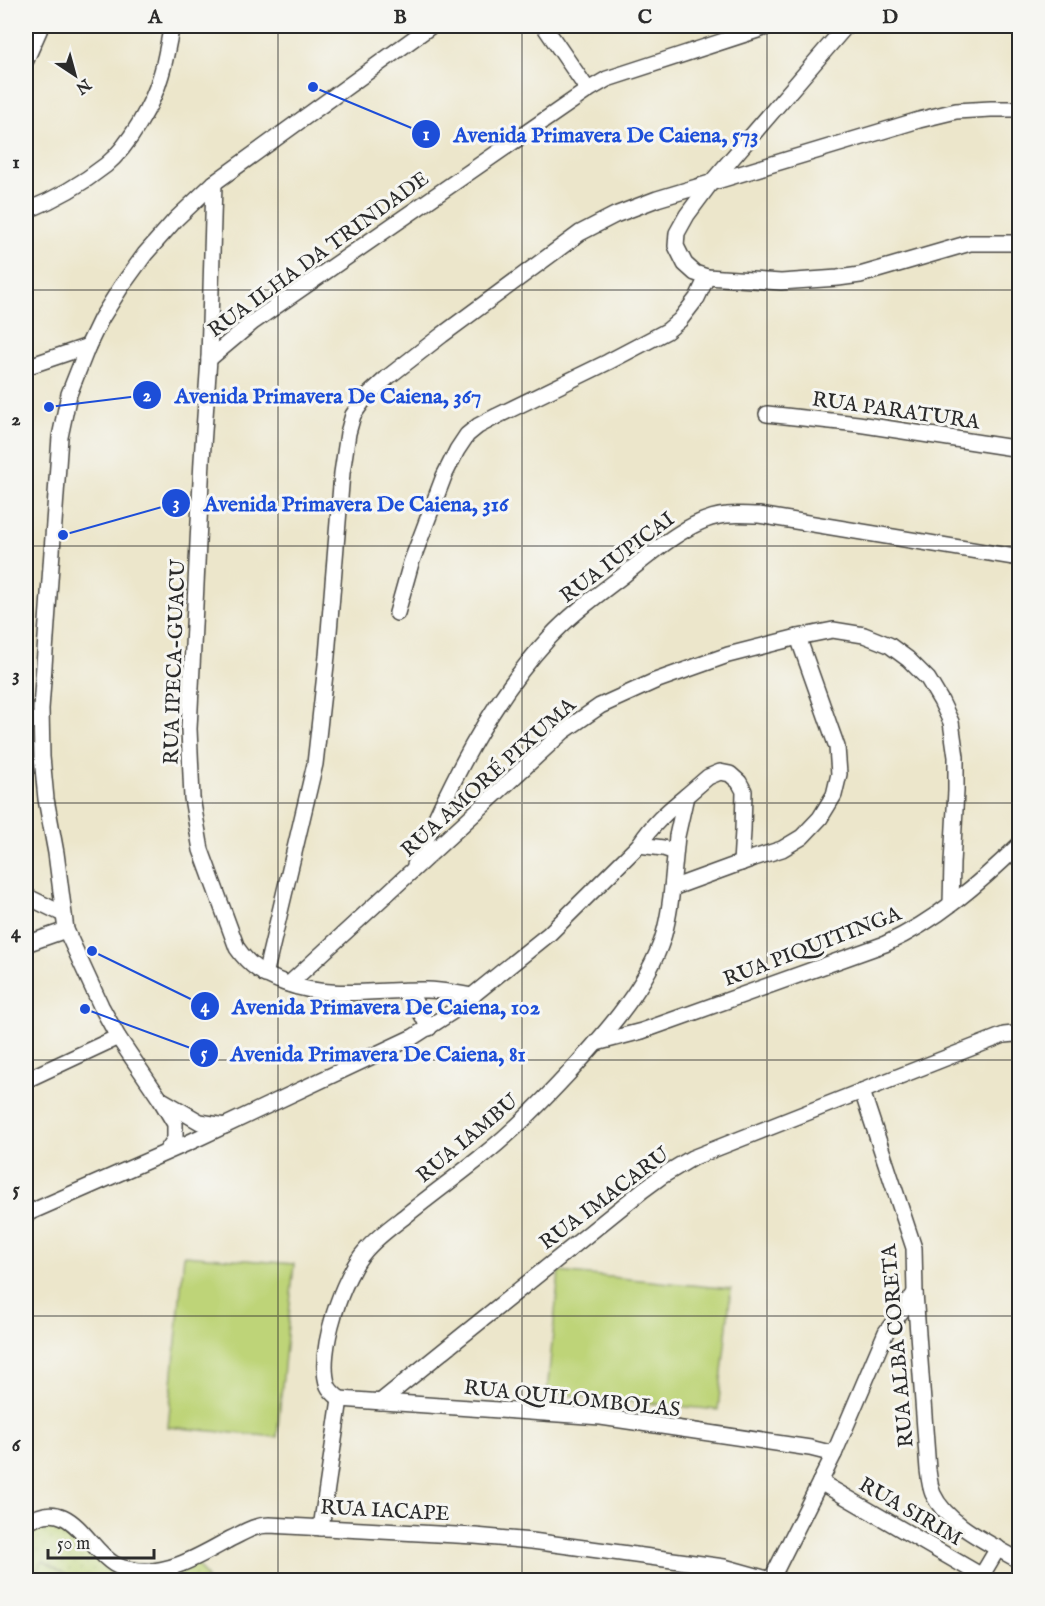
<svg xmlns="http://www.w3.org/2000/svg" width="1045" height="1606" font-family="'IM FELL English',serif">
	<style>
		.green { fill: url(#green-dots); stroke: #748052; stroke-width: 1.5 }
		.pitch { fill: #bed478; stroke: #748052; stroke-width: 1.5 }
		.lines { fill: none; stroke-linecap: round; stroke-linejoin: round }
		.minor-casing { stroke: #484743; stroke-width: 18 }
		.minor { stroke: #fff; stroke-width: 15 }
		.grid { fill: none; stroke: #2b2b2b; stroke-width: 1.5; stroke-opacity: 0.55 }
		.labels { text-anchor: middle; stroke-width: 6; stroke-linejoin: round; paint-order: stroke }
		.street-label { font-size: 21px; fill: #2b2b2b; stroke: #f6f6f2 }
		.leader { fill: none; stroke: #1d4ed8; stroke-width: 2 }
		.callout-dot { fill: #1d4ed8; stroke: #f6f6f2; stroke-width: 2 }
		.mark-label { font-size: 18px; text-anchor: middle; font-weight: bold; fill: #fff }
		.callout-label { font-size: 22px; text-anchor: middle; font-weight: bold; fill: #1d4ed8; stroke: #f6f6f2; stroke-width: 6; stroke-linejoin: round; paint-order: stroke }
		.neatline { fill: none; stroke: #2b2b2b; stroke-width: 2 }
		.grid-label { font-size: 20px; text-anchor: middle; font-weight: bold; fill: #2b2b2b }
	</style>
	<defs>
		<pattern id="green-dots" width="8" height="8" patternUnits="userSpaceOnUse" patternTransform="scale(1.5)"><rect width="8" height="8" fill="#bed478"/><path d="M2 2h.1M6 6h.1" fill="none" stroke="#a3b668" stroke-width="1.8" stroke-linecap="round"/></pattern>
	</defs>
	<rect width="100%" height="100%" fill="#f6f6f2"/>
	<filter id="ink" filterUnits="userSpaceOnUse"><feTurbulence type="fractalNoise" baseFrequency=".0167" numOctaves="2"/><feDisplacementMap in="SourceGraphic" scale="12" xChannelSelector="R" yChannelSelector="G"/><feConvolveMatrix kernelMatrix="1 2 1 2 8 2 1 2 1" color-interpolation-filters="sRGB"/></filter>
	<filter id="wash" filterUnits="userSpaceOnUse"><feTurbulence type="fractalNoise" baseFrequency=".008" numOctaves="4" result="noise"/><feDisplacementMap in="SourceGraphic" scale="24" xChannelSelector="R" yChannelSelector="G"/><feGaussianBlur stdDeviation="1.35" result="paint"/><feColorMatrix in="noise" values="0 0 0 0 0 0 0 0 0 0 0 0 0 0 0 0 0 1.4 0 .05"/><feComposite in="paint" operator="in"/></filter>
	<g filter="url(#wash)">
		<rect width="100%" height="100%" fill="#ece6cb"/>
		<path class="green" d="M49 1522C74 1529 88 1545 106 1564H197L208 1580H26V1532L37 1523Z"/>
		<g class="pitch">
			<polygon points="184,1255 294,1264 277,1437 168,1427"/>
			<polygon points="559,1272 731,1289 718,1410 547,1393"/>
			<polygon points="43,1561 75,1580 31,1580"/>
		</g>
	</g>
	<g filter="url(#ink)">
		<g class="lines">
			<defs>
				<g id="minor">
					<polyline points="544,26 588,90"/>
					<polyline points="846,26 710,184 687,215 677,233 676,246 685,264 695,273 707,277 781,282 838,278 860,275 970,243 1020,243"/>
					<polyline points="26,60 41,26"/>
					<path d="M214 183 209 359 202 460 189 729 192 798 201 850 237 948C250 967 264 975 285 983 331 1000 379 989 427 990 442 990 458 994 473 996"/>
					<path d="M26 211C53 200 82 184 106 165 129 146 153 104 161 75 166 59 168 42 172 26"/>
					<polyline points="209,359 253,322 588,90 607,79 770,26"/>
					<polyline points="26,367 88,346"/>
					<polyline points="767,414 858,424 1020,449"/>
					<polyline points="397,613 411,563 444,476 457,450 467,435 478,426 497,416 608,362 667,331 680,320 697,298 707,277"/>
					<polyline points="639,845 663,848 675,852"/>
					<path d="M415 865C449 785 489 703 549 638 571 614 599 594 625 574 652 553 692 517 727 515 737 514 748 515 759 515L1020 558"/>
					<polyline points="672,888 677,836 686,796 708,777 720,772 730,774 739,782 744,791 743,831 741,863"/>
					<polyline points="26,896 63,914"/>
					<polyline points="26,944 66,930"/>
					<polyline points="265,975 315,764 327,656 342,473 348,433 353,415 365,398 388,377 442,335 580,233 615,215 657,199 919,120 956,111 991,109 1020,109"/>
					<polyline points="289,984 564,731 600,706 655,681 728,655 798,637 833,630 864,635 889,645 908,659 928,679 941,701 951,722 956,757 956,791 952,863 951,904"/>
					<polyline points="409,991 429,1028"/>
					<path d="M596 1043 642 1031 885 944C936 921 980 883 1020 844"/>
					<polyline points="26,1080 118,1037"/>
					<path d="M862 1091 914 1248 915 1293 928 1470C929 1478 930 1487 933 1494 947 1525 991 1544 1020 1561"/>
					<polyline points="162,1100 200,1122 225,1126"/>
					<polyline points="166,1152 175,1139 175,1124 160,1099 118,1037 101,1006 66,930 56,853 46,799 42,757 41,709 60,437 69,394 88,346 101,319 121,287 145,254 176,219 214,183 431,26"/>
					<path d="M26 1214 190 1142 413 1037 452 1012 549 934 639 845C653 824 666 812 686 796"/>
					<path d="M340 1399C335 1395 330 1391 328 1386 316 1353 343 1275 366 1250 377 1237 391 1227 404 1217 431 1195 459 1175 486 1153 516 1129 542 1102 568 1074 602 1037 642 993 660 946 667 928 670 907 672 888L754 858 782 849 802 837 820 818 834 795 839 774 837 747 798 637"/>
					<polyline points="340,1399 601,1417 810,1448 834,1454"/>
					<polyline points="380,1402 643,1190 662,1176 692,1158 1004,1035 1014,1034 1020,1036"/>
					<polyline points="820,1482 982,1576"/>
					<path d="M26 1524C69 1492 86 1547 114 1564 119 1567 126 1569 132 1570 166 1577 201 1555 230 1539 243 1533 254 1525 269 1525L475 1536 532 1541 724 1567 771 1580"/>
					<polyline points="321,1528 340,1399"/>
					<polyline points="771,1580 834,1454 886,1332 915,1293"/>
					<polyline points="979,1580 998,1548"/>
				</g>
			</defs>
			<use href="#minor" class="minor-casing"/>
			<use href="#minor" class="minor"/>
		</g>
	</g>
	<path class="grid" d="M278 26V1580M522 26V1580M767 26V1580M26 290H1020M26 546H1020M26 803H1020M26 1060H1020M26 1316H1020"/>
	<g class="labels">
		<g class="street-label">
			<text transform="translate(318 254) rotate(-36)" y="7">RUA ILHA DA TRINDADE</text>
			<text transform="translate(896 410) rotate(8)" y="7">RUA PARATURA</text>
			<text transform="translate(617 557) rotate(-37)" y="7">RUA IUPICAI</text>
			<text transform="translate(174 662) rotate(-88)" y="7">RUA IPECA-GUACU</text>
			<text transform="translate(488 777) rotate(-42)" y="7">RUA AMORÉ PIXUMA</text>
			<text transform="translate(812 946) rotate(-21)" y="7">RUA PIQUITINGA</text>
			<text transform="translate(467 1138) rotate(-40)" y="7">RUA IAMBU</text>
			<text transform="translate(604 1198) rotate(-37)" y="7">RUA IMACARU</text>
			<text transform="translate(897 1346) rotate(-95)" y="7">RUA ALBA CORETA</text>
			<text transform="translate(572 1398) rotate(6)" y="7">RUA QUILOMBOLAS</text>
			<text transform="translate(385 1510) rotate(3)" y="7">RUA IACAPE</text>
			<text transform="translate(911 1511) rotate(30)" y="7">RUA SIRIM</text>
		</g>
	</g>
	<path class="leader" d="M313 87L426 134M49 407L147 395M63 535L176 503M92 951L205 1006M85 1009L204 1053"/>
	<g class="callout-dot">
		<circle cx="313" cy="87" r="6"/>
		<circle cx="49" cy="407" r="6"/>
		<circle cx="63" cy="535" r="6"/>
		<circle cx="92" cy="951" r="6"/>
		<circle cx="85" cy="1009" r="6"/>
		<circle cx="426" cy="134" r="15"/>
		<circle cx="147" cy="395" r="15"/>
		<circle cx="176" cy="503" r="15"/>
		<circle cx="205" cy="1006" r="15"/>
		<circle cx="204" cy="1053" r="15"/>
	</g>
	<g class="mark-label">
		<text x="426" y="140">1</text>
		<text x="147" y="401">2</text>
		<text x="176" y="509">3</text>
		<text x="205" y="1012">4</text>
		<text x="204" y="1059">5</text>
	</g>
	<g class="callout-label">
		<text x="606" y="142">Avenida Primavera De Caiena, 573</text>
		<text x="328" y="403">Avenida Primavera De Caiena, 367</text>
		<text x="356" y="511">Avenida Primavera De Caiena, 316</text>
		<text x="386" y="1014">Avenida Primavera De Caiena, 102</text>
		<text x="378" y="1061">Avenida Primavera De Caiena, 81</text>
	</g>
	<rect width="1045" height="1606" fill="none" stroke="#f6f6f2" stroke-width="66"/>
	<g transform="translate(75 75) rotate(144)" stroke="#f6f6f2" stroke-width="4.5" paint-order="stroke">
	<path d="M0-4.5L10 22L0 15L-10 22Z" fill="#2b2b2b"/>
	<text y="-9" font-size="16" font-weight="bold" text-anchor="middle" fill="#2b2b2b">N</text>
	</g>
	<path d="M48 1549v9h106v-9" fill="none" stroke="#2b2b2b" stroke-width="3"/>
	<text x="57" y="1549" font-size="18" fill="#2b2b2b" stroke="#f6f6f2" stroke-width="4.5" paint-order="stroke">50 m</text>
	<rect x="33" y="33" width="979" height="1540" class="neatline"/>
	<g class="grid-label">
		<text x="155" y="23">A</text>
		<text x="400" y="23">B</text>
		<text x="645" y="23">C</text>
		<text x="890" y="23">D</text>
		<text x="16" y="168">1</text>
		<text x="16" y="425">2</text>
		<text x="16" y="681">3</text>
		<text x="16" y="938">4</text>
		<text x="16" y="1195">5</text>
		<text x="16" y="1451">6</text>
	</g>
</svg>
